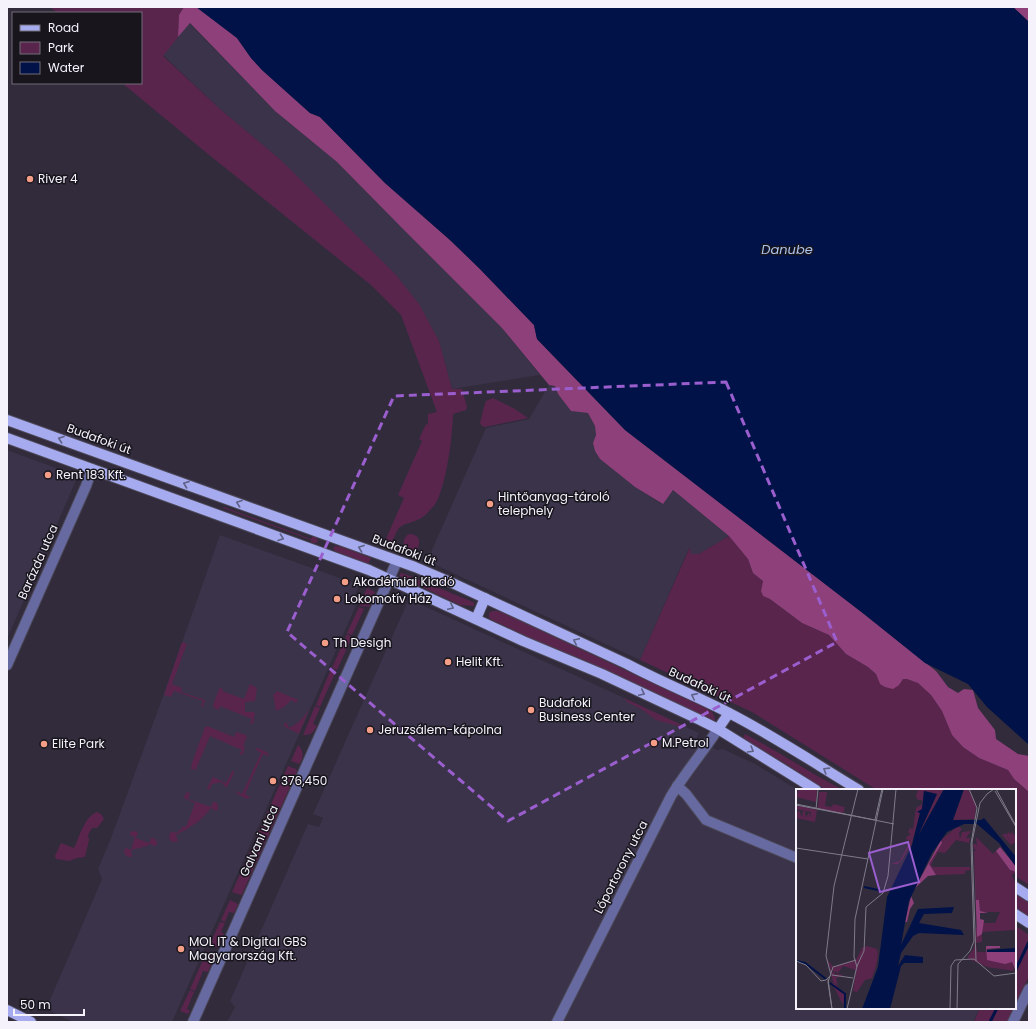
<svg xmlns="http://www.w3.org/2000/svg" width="1036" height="1029" font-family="Poppins,sans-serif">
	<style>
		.built { fill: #3a3349 }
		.green { fill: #5a254d }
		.forest { fill: #8e407b }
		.water { fill: #001247 }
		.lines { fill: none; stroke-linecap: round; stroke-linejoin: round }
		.stream { stroke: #001247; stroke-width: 3 }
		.minor-casing { stroke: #4c4757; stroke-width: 12 }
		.major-casing { stroke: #4c4757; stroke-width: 12 }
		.minor { stroke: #666aa1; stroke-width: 10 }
		.major { stroke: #a5abee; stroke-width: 10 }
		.oneway { stroke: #5e6086 }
		.marked { fill: none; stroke: #9a5ece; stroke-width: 3; stroke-dasharray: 8 5; stroke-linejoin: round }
		.poi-dot { fill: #f49e88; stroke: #18151d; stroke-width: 1.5 }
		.labels { text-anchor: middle; stroke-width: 3; stroke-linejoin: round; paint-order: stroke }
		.poi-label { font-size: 12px; fill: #f5f2fc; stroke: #18151d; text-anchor: start }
		.street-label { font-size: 12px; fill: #f5f2fc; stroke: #18151d }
		.water-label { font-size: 13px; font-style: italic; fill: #abc3ec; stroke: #18151d }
		.inset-river { fill: none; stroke: #001247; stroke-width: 2 }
		.inset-road { fill: none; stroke: #7f7b89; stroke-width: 1 }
		.view { fill: #9a5ece; fill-opacity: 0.15; stroke: #9a5ece; stroke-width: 2 }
		.inset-edge { fill: none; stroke: #f5f2fc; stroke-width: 2 }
	</style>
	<rect width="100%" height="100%" fill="#312b3c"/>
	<g class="built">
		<polygon points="189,23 275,111 337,162 401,227 502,328 540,375 452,389 439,341 396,275 276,156 220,109 163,55"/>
		<polygon points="549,385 555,386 558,394 571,411 588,413 595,426 596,435 593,443 595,451 600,459 635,487 662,504 673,490 729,536 699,554 691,554 689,548 640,660 427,561 486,428 529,419"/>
		<polygon points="7,450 78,476 7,639"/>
		<polygon points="220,535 359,585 355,595 359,597 358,601 172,1022 73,1022 46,1009 102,879 98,869 111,838 162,699"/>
		<polygon points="409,599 607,690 699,733 697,738 717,750 723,749 755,764 798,790 797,790 797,1008 980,1008 973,1022 227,1022 235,1007 230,1001 308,824 319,827 323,818 313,814"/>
	</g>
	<g class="green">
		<path d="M50 7H196L198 8 184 7 179 15 178 37 163 56 220 109 276 156 288 167 396 275 419 304 439 341 452 389H462L467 407 466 410 453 414C452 438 449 461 443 484 440 493 438 503 431 509 427 514 422 518 417 520 411 523 405 523 400 527 397 530 395 534 394 538 391 543 387 545 382 548L404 498 398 495 422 441 419 439 426 424 428 425V414L437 412 401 315 371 285 208 154 122 83H141V13H55L56 12Z"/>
		<polygon points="493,398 515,409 528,418 485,427 482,426 480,423 484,407 486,401"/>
		<path d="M224 507 311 539 313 536 316 537 318 541C316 544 314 543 311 542V540L223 508Z"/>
		<path d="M409 534C424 535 419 546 415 554L404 550C403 544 403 537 409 534Z"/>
		<polygon points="729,536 748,559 753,573 763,581 761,591 763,596 770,599 802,623 829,635 846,654 868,667 876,674 880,684 899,685 903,679 907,679 918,683 931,695 942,711 952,735 963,747 979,758 1008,770 1014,779 1029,792 1029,885 1015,876 1015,790 877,790 752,712 640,660 690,547 691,554 699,554"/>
		<polygon points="335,546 342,547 371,558 368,564 335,551 333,548"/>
		<polygon points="401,573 405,574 473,602 474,603 474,606 460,605 401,577 399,575"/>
		<polygon points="367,588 375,592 369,607 365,606 364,607 359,605"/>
		<polygon points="359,607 364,609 352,635 347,633"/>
		<path d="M492 611H497L501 612 708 709C712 711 715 716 715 720L713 721 584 660 534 640 492 620 489 618V613Z"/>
		<polygon points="347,634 352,637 337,670 332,668"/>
		<polygon points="182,642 187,644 172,684 182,688 181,692 205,700 205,701 203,707 201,707 203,701 174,691 171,697 164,695"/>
		<polygon points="331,669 336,671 320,707 316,705"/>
		<polygon points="250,684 257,688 255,701 245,702 245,712 253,712 255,713 253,724 250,724 252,719 220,706 219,710 214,708 213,705 219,689 220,688 223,689 222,691 244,699"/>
		<polygon points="277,691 298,700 296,703 291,700 284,707 276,711 273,694 275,694"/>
		<polygon points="624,698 682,725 678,726 656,720 641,709 627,702"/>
		<path d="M311 705 299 734 285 727 284 724 286 722 289 728C299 723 307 715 311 705Z"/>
		<path d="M315 706 320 708 313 724 317 726C313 733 311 735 303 735Z"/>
		<polygon points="207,726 234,737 236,732 246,735 247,737 243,746 245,747 243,754 239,755 242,750 210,736 196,769 197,770 191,769 192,763 205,727"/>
		<path d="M745 734C779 752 810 773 843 790H826L783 762 743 738Z"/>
		<path d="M298 745C304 751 304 758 299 764L291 761Z"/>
		<polygon points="258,748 268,753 269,756 263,754 245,794 250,797 247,799 237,794 236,791 242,794 261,753 255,749"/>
		<polygon points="288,766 296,769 297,771 242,894 241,895 232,892"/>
		<polygon points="233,770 234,773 227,787 225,787 222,782 212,784 210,789 207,789 207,788 213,777 226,783"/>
		<path d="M188 792 190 793 188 799 211 807 213 802H216L218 805V809L216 811 211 808C202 821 189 828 176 835L178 841 175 842H172L169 838 170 833 172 832 177 833 179 830H181L183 826 186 827 195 803 184 798 185 794Z"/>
		<path d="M97 812 101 814 104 819 97 828H92L88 835 89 840 85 857 77 858 69 861 56 859 55 856 61 843 74 848C80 836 84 817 97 812Z"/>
		<path d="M134 831 138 832 136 838 149 843 151 838H154L157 842V845L154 846 150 844 147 846 131 850 132 855 131 857C127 857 124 855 124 850L126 848 131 850 135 837 130 835V834L131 832Z"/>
		<polygon points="1015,893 1029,903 1029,917 1015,908"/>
		<polygon points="230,900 238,904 234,913 229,912 225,922 221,920"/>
		<polygon points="220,922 225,923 221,932 224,934 219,947 218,948 210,944"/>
		<polygon points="1016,926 1029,935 1029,976 1015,1007 1015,930"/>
		<polygon points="207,951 215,955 208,972 203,971 195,991 190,989"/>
		<polygon points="190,990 194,992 187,1009 190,1011 188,1014 180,1011"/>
		<polygon points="980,1008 1014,1008 1008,1022 974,1022"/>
	</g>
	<g class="forest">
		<polygon points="184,7 198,8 237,38 251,58 262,70 310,113 320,117 385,183 450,240 479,268 534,325 537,339 625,430 864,614 936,671 948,687 958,693 964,689 973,690 978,708 995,730 996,739 1018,754 1029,756 1029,792 1014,779 1008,770 979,758 963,747 952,735 942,711 931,695 918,683 907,679 903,679 899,685 893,689 885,687 880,684 876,674 868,667 846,654 829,635 802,623 770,599 763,596 761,591 763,581 753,573 748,559 729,536 673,490 663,504 635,487 600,459 595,451 593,443 596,435 595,426 588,413 571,411 558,394 555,386 549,385 502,328 401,227 337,162 275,111 190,23 178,37 179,15"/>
		<polygon points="1013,7 1029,7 1029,22"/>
	</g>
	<polygon class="water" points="196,7 1013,7 1029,22 1029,745 987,707 968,684 925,663 864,614 625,430 537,339 534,325 479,268 450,240 385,183 320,117 310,113 262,70 251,58 237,38"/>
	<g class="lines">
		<g class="stream">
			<polyline points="1015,971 1029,942"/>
			<polyline points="990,1022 997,1008"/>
		</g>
		<defs>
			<g id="minor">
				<polyline points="7,665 86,486 92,469"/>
				<polyline points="677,786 686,794 706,820 797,858"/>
				<polyline points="193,1022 397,561"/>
				<path d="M557 1022 671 796C685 773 703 752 718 729"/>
				<polyline points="1013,1022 1029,989"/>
			</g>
			<g id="major">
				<path d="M7 420 415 567 448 581 627 664C661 682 696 696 729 713 774 736 816 764 859 790"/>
				<polyline points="7,438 369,570 523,641 602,674 700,720 718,729 816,790"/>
				<polyline points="476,619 485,598"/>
				<polyline points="718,729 729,713"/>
				<polyline points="1015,887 1029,896"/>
				<polyline points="1015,914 1029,923"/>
				<polyline points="7,1010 31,1022"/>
			</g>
		</defs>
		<use href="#minor" class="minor-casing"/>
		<use href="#major" class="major-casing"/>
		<use href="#minor" class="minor"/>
		<use href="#major" class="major"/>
	</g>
	<defs><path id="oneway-chevron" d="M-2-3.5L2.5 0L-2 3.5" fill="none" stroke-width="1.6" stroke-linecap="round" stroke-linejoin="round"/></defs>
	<g class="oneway">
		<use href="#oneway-chevron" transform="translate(61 439) rotate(-160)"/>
		<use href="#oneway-chevron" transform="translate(186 484) rotate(-160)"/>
		<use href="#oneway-chevron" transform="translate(239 503) rotate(-160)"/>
		<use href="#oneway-chevron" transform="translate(281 538) rotate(20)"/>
		<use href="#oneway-chevron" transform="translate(361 548) rotate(-160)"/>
		<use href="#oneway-chevron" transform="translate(451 607) rotate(25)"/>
		<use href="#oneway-chevron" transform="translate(576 641) rotate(-155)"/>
		<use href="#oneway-chevron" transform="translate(642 693) rotate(25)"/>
		<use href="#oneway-chevron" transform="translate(694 696) rotate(-154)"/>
		<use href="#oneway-chevron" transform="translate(751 750) rotate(31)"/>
		<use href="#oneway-chevron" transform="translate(826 770) rotate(-148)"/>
	</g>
	<path class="marked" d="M726 382 837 642 508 821 287 632 394 396Z"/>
	<g class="poi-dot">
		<circle cx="30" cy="179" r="4"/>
		<circle cx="48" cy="475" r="4"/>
		<circle cx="490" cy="504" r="4"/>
		<circle cx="345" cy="582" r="4"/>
		<circle cx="337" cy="599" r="4"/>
		<circle cx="325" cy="643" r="4"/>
		<circle cx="448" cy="662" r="4"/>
		<circle cx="531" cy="710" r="4"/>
		<circle cx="370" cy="730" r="4"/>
		<circle cx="654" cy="743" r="4"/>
		<circle cx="44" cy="744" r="4"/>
		<circle cx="273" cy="781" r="4"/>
		<circle cx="181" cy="949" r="4"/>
	</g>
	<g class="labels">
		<g class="poi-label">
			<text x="38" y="183">River 4</text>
			<text x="56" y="479">Rent 183 Kft.</text>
			<text x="498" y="501">Hintőanyag-tároló<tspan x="498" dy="14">telephely</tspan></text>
			<text x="353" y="586">Akadémiai Kiadó</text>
			<text x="345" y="603">Lokomotív Ház</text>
			<text x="333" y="647">Th Desigh</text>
			<text x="456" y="666">Helit Kft.</text>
			<text x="539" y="707">Budafoki<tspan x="539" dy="14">Business Center</tspan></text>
			<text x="378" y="734">Jeruzsálem-kápolna</text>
			<text x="662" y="747">M.Petrol</text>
			<text x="52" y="748">Elite Park</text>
			<text x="281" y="785">376,450</text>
			<text x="189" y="946">MOL IT &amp; Digital GBS<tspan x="189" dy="14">Magyarország Kft.</tspan></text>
		</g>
		<g class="street-label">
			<text transform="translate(99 439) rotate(20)" y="4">Budafoki út</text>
			<text transform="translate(404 550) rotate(21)" y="4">Budafoki út</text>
			<text transform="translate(38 562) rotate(-66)" y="4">Barázda utca</text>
			<text transform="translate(700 685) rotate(25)" y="4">Budafoki út</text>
			<text transform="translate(259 841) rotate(-66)" y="4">Galvani utca</text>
			<text transform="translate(621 867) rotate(-63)" y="4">Lőportorony utca</text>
		</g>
		<g class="water-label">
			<text x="787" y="254">Danube</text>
		</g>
	</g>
	<g transform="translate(796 789)">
		<rect width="220" height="220" fill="#312b3c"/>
		<path d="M3 0H21L20 13 0 8ZM148 0 122 46 141 5 128 2 126 20 122 24H124L114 61 112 60 106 71 102 75H95L104 72 114 52 110 50 111 47 115 46 112 43 114 39 117 40 120 19 126 15V11H122L120 7 122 1ZM168 0H172L180 15 179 30 157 31ZM23 3H31L29 17 36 18 37 15 49 18 48 21 41 20 48 21 47 25 22 19ZM0 16 21 21 19 33 0 29V23L1 21 0 26 3 21 6 28 7 22H9L10 29 13 23 14 29 15 23 0 20ZM162 37 166 40 163 44 164 50 166 43 175 42 170 49H174L173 54 160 51 149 64 142 63 135 76 137 78H174V81L169 82V85L140 86 132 75 146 54 145 51ZM215 42 220 48V53L215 56 206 46 211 44V47L214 53 211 46 213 43 216 46ZM180 48 197 65 200 62 214 81 220 83 216 86 220 96V141L186 143V153L180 154 181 163H190L210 173H216L218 182 191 178 171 169 178 159 180 139 186 134H199L204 123H184L183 111H180L178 63 181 59 178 61 177 55H180L181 58ZM71 157 81 160V165L83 160 80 177 76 189 69 191 61 203 57 202 60 181 47 177 42 184 37 182 33 175 36 183 39 184 38 188 40 185 48 186 40 189 42 197 38 193 43 200 49 204 47 216 34 190 38 196 31 171 38 178 60 171 66 159Z" fill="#5a254d"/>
		<path d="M145 51 146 54 133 75 140 86 132 87 119 99ZM204 58 219 76 220 83 214 81 200 62ZM178 63 180 111H183L184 122 192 124H184V130L188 131 186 145 181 148ZM115 107 118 114 114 120 111 133H109ZM190 157H204V159L191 160V163H220V183L216 173 209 175 191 171Z" fill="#8e407b"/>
		<path d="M148 0H168L157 31H185L188 29 220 68V78L203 54 181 35H168L151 43 136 64 113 112 105 156 122 120 158 118 156 124 128 125 123 134 165 141 168 146 123 144 117 147 105 164 102 177 109 166 127 168V174H108L105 177 94 220H66L82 178 91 108 116 56 124 24 121 23 126 20 128 2 141 5 122 47ZM220 159V163H191V161Z" fill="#001247"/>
		<path class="inset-river" d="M68 98 87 102M0 172 9 174 30 190M34 194 49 205V220"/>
		<path class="inset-road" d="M200 0 220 37M199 2 220 38M0 15 98 35M0 16 79 31 86 0M20 20 22 0M0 59 72 70M0 172 10 176 25 192 30 191 35 186 30 167 38 97 62 0M180 172 176 53 184 14 191 5 198 0M61 178 58 168 59 130 87 0M36 186 57 189M32 190 36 220M36 220 32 193 37 178 60 171M51 220 61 177 68 162 70 118 87 104 92 87 100 0M154 220 155 177 159 171 178 170 198 187 220 184M161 220 162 175 174 162 178 152 175 55 181 19 173 0"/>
		<path class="view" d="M112 53 123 93 84 103 73 64Z"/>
		<rect width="220" height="220" class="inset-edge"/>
	</g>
	<rect width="1036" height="1029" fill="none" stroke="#f5f2fc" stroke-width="16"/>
	<rect x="12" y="12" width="130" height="72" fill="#18151d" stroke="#706d76"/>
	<rect x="20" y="25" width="20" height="6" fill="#a5abee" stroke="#706d76"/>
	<text x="48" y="32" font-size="12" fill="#f5f2fc">Road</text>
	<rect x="20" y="42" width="20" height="12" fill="#5a254d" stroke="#706d76"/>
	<text x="48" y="52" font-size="12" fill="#f5f2fc">Park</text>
	<rect x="20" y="62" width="20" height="12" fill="#001247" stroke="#706d76"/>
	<text x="48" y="72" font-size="12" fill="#f5f2fc">Water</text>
	<path d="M14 1009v6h70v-6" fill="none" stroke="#f5f2fc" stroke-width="2"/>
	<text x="20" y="1009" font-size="12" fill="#f5f2fc" stroke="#18151d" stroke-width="3" paint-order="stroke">50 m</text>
</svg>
